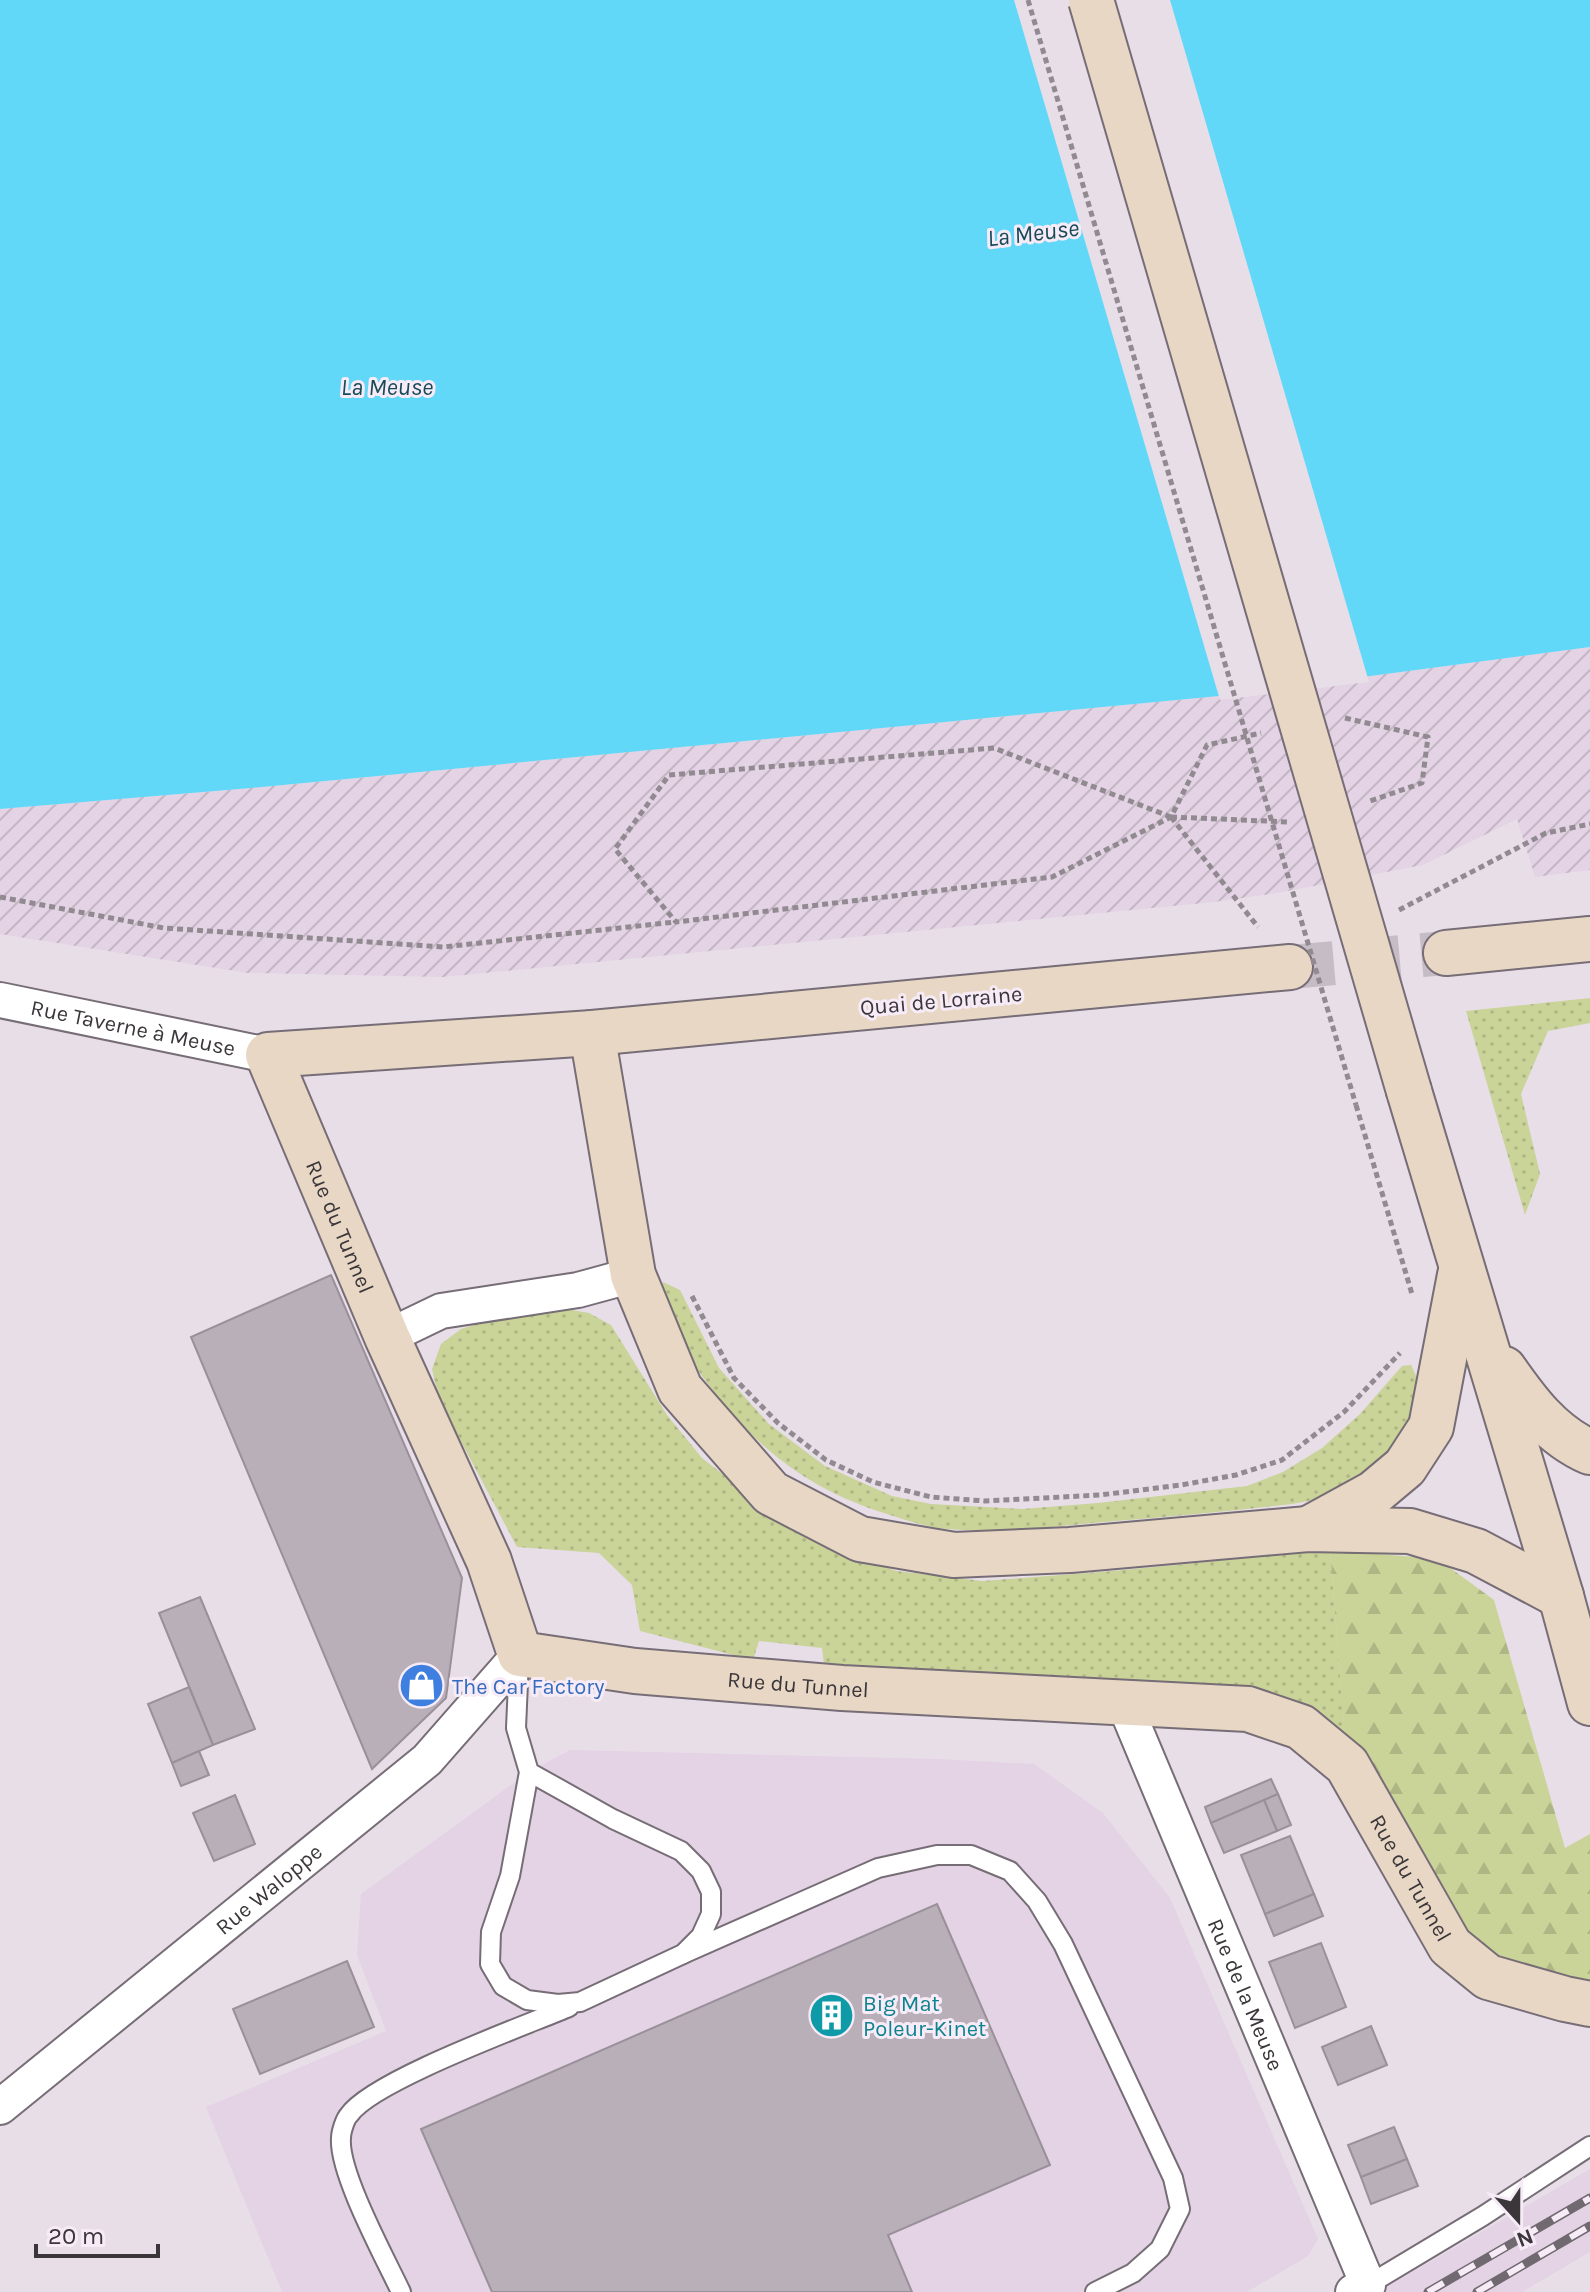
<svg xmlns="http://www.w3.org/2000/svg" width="1590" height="2292" font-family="Karla,sans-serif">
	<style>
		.built { fill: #e3d3e4 }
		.industrial { fill: url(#industrial-furrows) }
		.grass { fill: url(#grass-dots) }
		.forest { fill: url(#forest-firs) }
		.water { fill: #62d8f9 }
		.pier { fill: #e8dee8 }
		.building { fill: #b9afb9; stroke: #99909a; stroke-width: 2 }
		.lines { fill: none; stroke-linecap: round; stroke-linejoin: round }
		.secondary-tunnel { stroke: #c5bcc5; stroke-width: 44; stroke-dasharray: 44 22; stroke-linecap: butt }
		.lane-casing { stroke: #766d76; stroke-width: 22 }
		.street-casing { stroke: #766d76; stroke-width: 38 }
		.secondary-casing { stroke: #766d76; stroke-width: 48 }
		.path { stroke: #918a91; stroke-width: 5; stroke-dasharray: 6 4; stroke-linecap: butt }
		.lane { stroke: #fff; stroke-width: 18 }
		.street { stroke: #fff; stroke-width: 34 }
		.secondary { stroke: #e8d7c5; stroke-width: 44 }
		.rail-casing { stroke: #706a70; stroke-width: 9 }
		.rail { stroke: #f6ebf6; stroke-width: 6; stroke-dasharray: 18; stroke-linecap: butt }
		.secondary-bridge-casing { stroke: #766d76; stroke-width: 48; stroke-linecap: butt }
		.path-bridge { stroke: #918a91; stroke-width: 5; stroke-dasharray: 6 4; stroke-linecap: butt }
		.secondary-bridge { stroke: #e8d7c5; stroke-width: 44 }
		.labels { text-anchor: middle; stroke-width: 6; stroke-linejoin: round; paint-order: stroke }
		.street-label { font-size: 22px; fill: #3a363a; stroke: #f6ebf6 }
		.shop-label { font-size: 22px; fill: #366cbe; stroke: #f6ebf6; text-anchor: start }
		.culture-label { font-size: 22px; fill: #0d838f; stroke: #f6ebf6; text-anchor: start }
		.water-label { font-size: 24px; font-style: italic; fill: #164a57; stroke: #f6ebf6 }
	</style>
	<defs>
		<pattern id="industrial-furrows" width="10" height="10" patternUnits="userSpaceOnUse" patternTransform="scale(2)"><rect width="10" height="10" fill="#e3d3e4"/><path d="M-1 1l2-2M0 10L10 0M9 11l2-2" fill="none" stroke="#c4b6c4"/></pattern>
		<pattern id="grass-dots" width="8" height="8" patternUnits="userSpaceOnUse" patternTransform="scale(2)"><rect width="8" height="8" fill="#cad398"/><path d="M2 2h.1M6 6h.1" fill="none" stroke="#aeb684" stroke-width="1.8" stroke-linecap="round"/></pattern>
		<pattern id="forest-firs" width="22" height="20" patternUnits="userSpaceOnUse" patternTransform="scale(2)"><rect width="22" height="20" fill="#cad398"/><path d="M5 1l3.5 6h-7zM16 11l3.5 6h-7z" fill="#aeb684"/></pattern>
	</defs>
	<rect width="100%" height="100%" fill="#e8dee8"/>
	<g class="built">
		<polygon points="570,1750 937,1759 1034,1764 1103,1813 1170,1898 1318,2239 1308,2256 1247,2292 282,2292 206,2107 386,2031 357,1955 361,1894 529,1772"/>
		<polygon points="1590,2169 1590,2252 1522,2292 1378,2292"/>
	</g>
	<polygon class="industrial" points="1590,647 1590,870 1535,877 1517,819 1423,865 1277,893 1214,902 443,977 248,973 0,934 0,809 251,788 1219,696"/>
	<g class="grass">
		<polygon points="1590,998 1590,1023 1548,1031 1521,1094 1540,1174 1525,1215 1466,1011"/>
		<path d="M663 1282 680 1290 719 1368 769 1424 825 1466 892 1496 931 1504 1022 1509 1098 1503 1247 1486 1283 1472 1322 1448 1360 1414 1402 1366 1411 1365 1419 1382 1405 1443 1335 1496 1292 1504C1229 1511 1167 1517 1104 1522 1052 1527 999 1533 946 1529 926 1527 906 1520 887 1514 808 1490 753 1446 705 1380 691 1360 656 1305 663 1282Z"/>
		<polygon points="566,1309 589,1313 611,1325 667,1415 702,1458 756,1500 826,1544 896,1571 982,1581 1113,1571 1330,1550 1345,1736 824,1665 822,1648 759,1641 753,1660 640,1631 632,1585 599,1553 517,1547 439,1400 432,1369 441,1344 461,1329 507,1315"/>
	</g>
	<polygon class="forest" points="1330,1550 1438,1559 1494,1600 1565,1848 1590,1834 1590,2004 1488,1977 1347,1765"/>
	<polygon class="water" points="0,0 1590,0 1590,647 1219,696 251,788 0,809"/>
	<polygon class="pier" points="1014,0 1170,0 1369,682 1220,700"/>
	<g class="building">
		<polygon points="331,1275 462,1578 446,1698 372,1769 191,1337"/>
		<polygon points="200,1597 255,1729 213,1745 159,1613"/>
		<polygon points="189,1687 213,1745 172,1763 148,1704"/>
		<polygon points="199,1751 209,1775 181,1786 172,1763"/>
		<polygon points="1271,1779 1278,1794 1211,1823 1205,1807"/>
		<polygon points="1278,1794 1291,1825 1277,1831 1264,1800"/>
		<polygon points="235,1795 255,1844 214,1861 193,1813"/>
		<polygon points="1264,1800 1277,1831 1224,1853 1211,1823"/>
		<polygon points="1290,1836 1314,1894 1265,1914 1241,1855"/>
		<polygon points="1314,1894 1323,1916 1274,1936 1265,1914"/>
		<polygon points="937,1904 1050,2165 888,2235 912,2292 492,2292 421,2129"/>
		<polygon points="1321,1943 1346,2007 1295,2028 1269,1962"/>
		<polygon points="347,1961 374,2027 260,2074 233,2009"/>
		<polygon points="1371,2026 1387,2065 1338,2085 1322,2047"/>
		<polygon points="1394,2127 1407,2159 1361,2177 1348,2145"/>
		<polygon points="1407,2159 1418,2186 1371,2204 1361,2177"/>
	</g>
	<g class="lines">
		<polyline class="secondary-tunnel" points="1290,967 1446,953"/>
		<defs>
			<g id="lane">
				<polyline points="519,1660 516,1728 529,1772 510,1876 491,1932 490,1964 503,1986 527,2000 558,2004 580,2002 683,1954 701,1936 711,1914 711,1892 701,1871 681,1851 613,1819 529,1772"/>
				<polyline points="683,1954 878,1868 937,1855 971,1855 1010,1871 1037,1901 1063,1944 1173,2178 1180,2209 1160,2249 1133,2273 1095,2292"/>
				<polyline points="1368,2285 1483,2216 1590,2146"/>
				<path d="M401 2292C385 2258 338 2172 341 2138 341 2132 345 2119 349 2115 372 2081 524 2026 569 2007"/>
			</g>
			<g id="street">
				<path id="s1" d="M0 1000 268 1055"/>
				<polyline points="387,1337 441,1311 578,1290 633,1275"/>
				<path id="s2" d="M1124 1703 1368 2285 1353 2292"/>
				<path id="s3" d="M0 2107 427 1760 520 1654"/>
			</g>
			<g id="secondary">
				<polyline points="1446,953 1590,939"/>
				<path id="s4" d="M1290 967 592 1033 268 1055 387 1337 489 1561 520 1654 635 1671 842 1688 1248 1709 1301 1727 1347 1765 1450 1946 1488 1977 1565 1999 1590 2004"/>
				<polyline points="592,1033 633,1275 680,1389 771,1493 860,1539 954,1555 1070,1550 1308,1529 1410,1531 1476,1551 1561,1596"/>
				<polyline points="1409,1091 1561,1596 1590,1703"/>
				<path d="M1504 1369C1527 1402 1551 1435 1590 1452"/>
				<polyline points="1310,1528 1374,1493 1405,1467 1431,1427 1460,1275"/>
			</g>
		</defs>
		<use href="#lane" class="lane-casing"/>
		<use href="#street" class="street-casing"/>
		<use href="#secondary" class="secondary-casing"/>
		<g class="path">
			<polyline points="1345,718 1428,737 1422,783 1367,802"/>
			<polyline points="1171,817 994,748 669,775 615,849 676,922 1052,877 1171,817 1207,745 1261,733"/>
			<polyline points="1171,817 1289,822"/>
			<polyline points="1171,817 1258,927"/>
			<polyline points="0,897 164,928 443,947 675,922"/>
			<polyline points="1399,910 1546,833 1590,824"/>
			<polyline points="1356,1105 1412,1294"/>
			<polyline points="692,1296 734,1378 778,1423 826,1460 873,1482 931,1497 985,1501 1100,1495 1181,1485 1236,1475 1282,1460 1344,1412 1400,1353"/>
		</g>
		<use href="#lane" class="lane"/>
		<use href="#street" class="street"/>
		<use href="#secondary" class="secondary"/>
		<defs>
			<g id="rail">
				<polyline points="1428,2292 1590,2198"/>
				<polyline points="1477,2292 1590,2226"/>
			</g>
		</defs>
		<use href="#rail" class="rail-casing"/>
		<use href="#rail" class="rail"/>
		<defs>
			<polyline id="secondary-bridge" points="1091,0 1409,1091"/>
		</defs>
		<use href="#secondary-bridge" class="secondary-bridge-casing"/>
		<polyline class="path-bridge" points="1028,0 1356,1105"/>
		<use href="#secondary-bridge" class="secondary-bridge"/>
	</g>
	<defs>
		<symbol id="shop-disc" viewBox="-11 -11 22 22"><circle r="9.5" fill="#3f7fe0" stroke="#f6ebf6"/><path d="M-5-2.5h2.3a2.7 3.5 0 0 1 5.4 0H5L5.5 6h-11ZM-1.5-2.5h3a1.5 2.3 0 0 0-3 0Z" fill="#fff"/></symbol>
		<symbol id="building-disc" viewBox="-11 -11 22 22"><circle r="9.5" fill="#0f9aa8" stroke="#f6ebf6"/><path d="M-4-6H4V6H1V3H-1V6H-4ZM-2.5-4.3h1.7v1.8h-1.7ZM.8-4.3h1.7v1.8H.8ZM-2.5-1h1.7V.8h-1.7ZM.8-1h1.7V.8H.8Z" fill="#fff"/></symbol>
	</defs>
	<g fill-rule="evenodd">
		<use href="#shop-disc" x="396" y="1660" width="51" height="51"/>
		<use href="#building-disc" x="806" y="1990" width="51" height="51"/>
	</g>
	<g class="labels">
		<g class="street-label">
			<text transform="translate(941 1000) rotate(-5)" y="8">Quai de Lorraine</text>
			<text dy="8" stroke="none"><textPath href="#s1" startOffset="136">Rue Taverne à Meuse</textPath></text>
			<text dy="8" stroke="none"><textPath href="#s4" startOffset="1212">Rue du Tunnel</textPath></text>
			<text dy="8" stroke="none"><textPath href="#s4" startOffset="1956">Rue du Tunnel</textPath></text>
			<text dy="8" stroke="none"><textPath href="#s4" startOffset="2652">Rue du Tunnel</textPath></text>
			<text dy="8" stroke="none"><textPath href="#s3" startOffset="346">Rue Waloppe</textPath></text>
			<text dy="8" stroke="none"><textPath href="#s2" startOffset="316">Rue de la Meuse</textPath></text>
		</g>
		<g class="shop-label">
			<text x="452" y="1694">The Car Factory</text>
		</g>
		<g class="culture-label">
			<text x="863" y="2011">Big Mat<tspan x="863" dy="25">Poleur-Kinet</tspan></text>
		</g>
		<g class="water-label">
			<text transform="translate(1033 233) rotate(-7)" y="8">La Meuse</text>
			<text x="387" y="395">La Meuse</text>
		</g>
	</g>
	<g transform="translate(1518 2220) rotate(159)" stroke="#f6ebf6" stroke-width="6" paint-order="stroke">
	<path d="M0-6L14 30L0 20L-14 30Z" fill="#3a363a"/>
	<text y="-12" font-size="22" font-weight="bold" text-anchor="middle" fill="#3a363a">N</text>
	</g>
	<path d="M36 2244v12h122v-12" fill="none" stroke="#3a363a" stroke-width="4"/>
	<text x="48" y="2244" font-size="24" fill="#3a363a" stroke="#f6ebf6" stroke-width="6" paint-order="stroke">20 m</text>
</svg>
